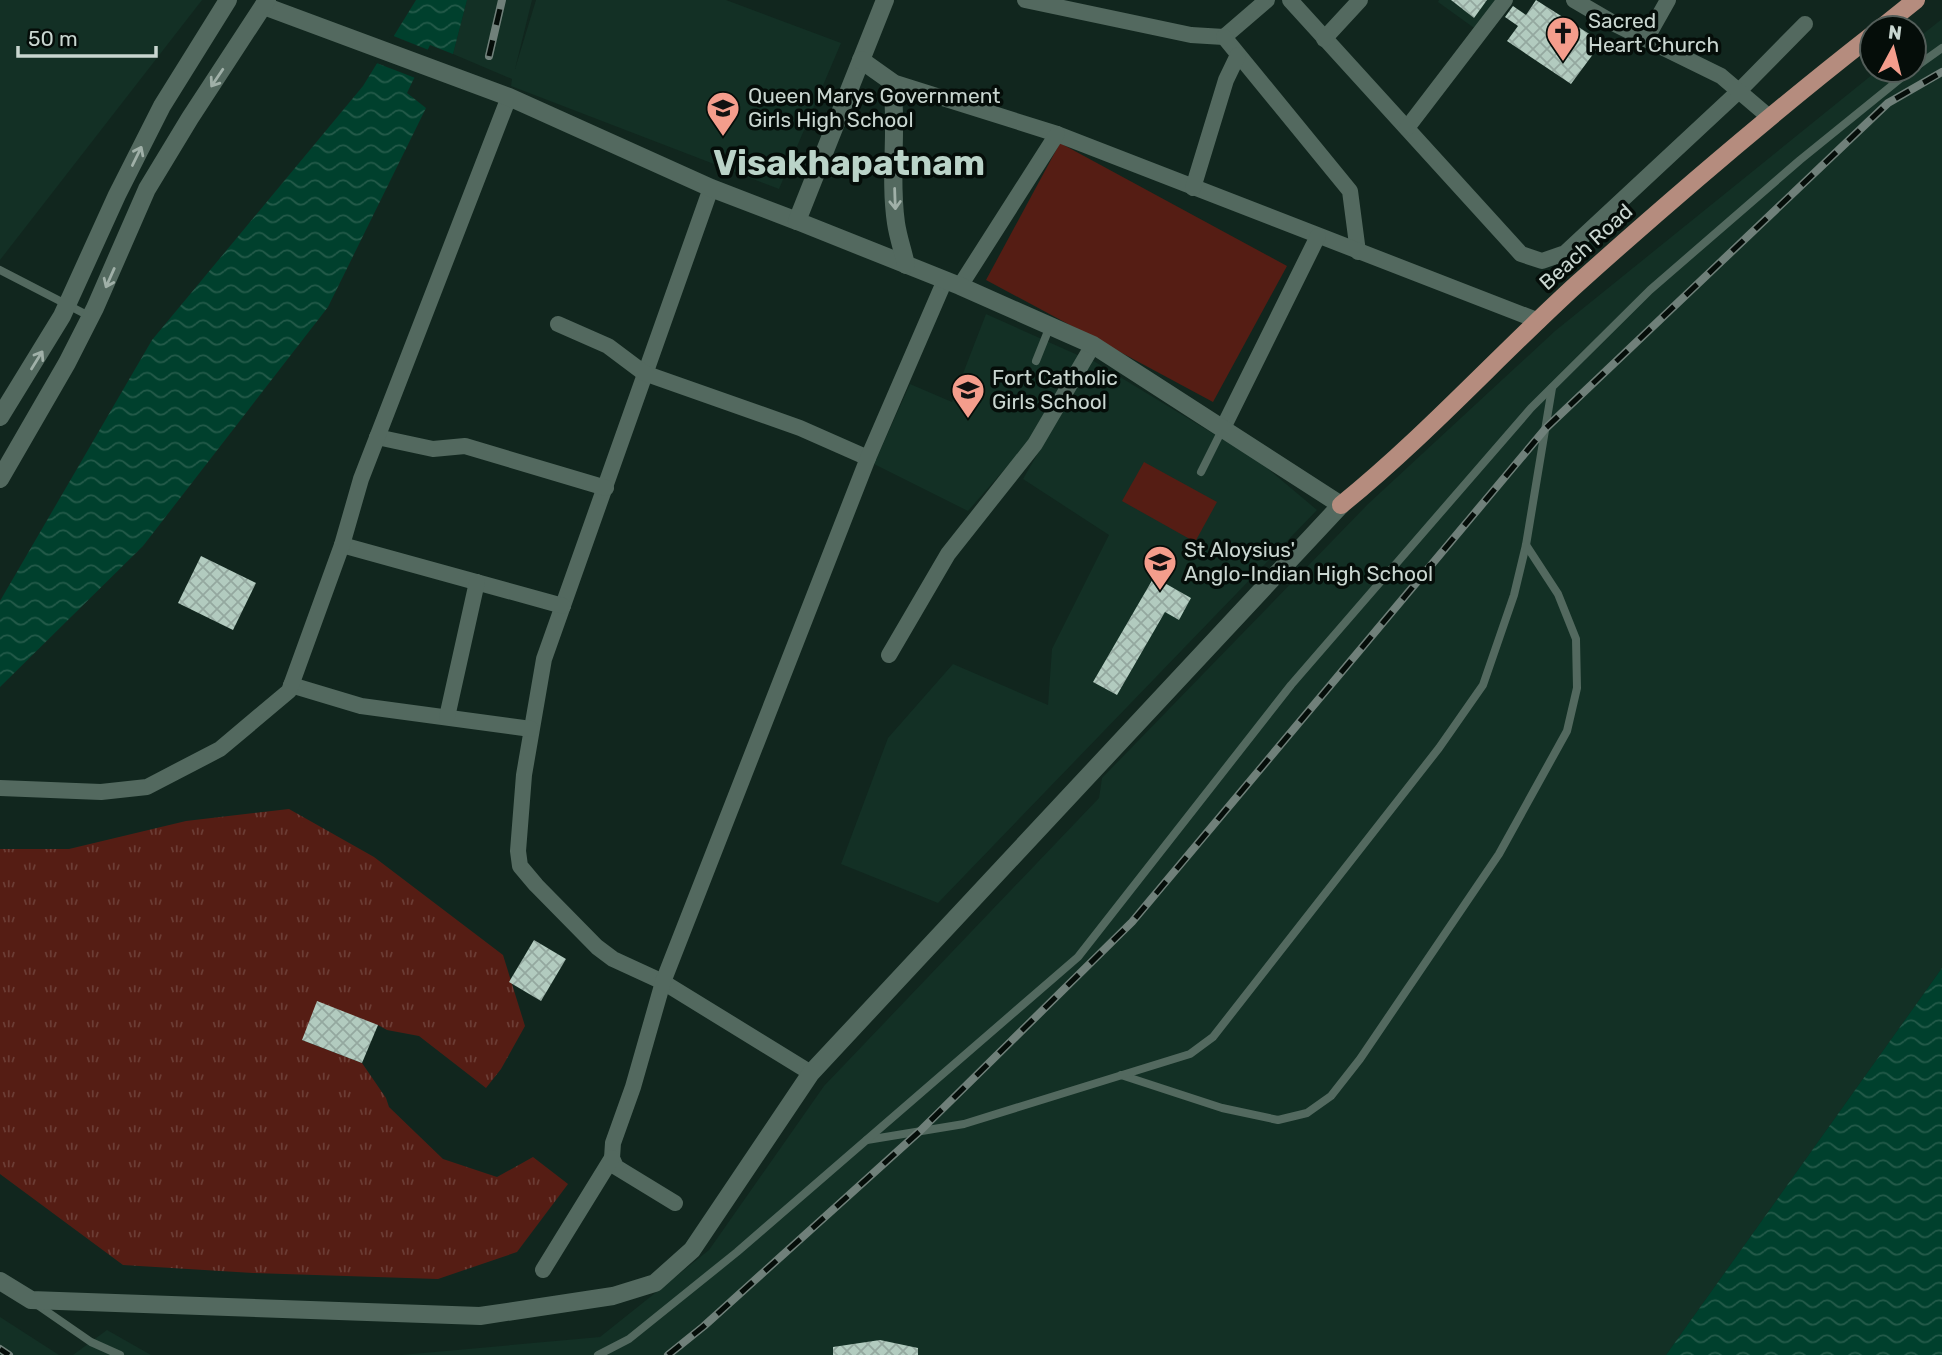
<svg xmlns="http://www.w3.org/2000/svg" width="1942" height="1355" font-family="Rubik,sans-serif">
	<style>
		.built { fill: #133025 }
		.grass { fill: url(#grass-tufts) }
		.pitch { fill: #551d14 }
		.water { fill: url(#water-waves) }
		.pier { fill: #11261e }
		.building { fill: url(#building-cross-hatch) }
		.lines { fill: none; stroke-linecap: round; stroke-linejoin: round }
		.service { stroke: #53695f; stroke-width: 8 }
		.minor { stroke: #53695f; stroke-width: 16 }
		.tertiary { stroke: #53695f; stroke-width: 18 }
		.secondary { stroke: #53695f; stroke-width: 18 }
		.primary { stroke: #b58c7e; stroke-width: 18 }
		.rail-casing { stroke: #70807a; stroke-width: 8 }
		.rail { stroke: #050d09; stroke-width: 5; stroke-dasharray: 16; stroke-linecap: butt }
		.oneway { stroke: #a0b0a8 }
		.labels { text-anchor: middle; stroke-width: 7; stroke-linejoin: round; paint-order: stroke }
		.poi-label { font-size: 21px; fill: #c9d6d0; stroke: #050d09; text-anchor: start }
		.street-label { font-size: 21px; fill: #c9d6d0; stroke: #050d09 }
		.town-label { font-size: 35px; font-weight: bold; fill: #bad3c8; stroke: #050d09 }
	</style>
	<defs>
		<pattern id="grass-tufts" width="24" height="20" patternUnits="userSpaceOnUse" patternTransform="scale(1.75)"><rect width="24" height="20" fill="#551d14"/><path d="M3 7l-1-3M5 7V3M7 7l1-3M15 17l-1-3M17 17v-4M19 17l1-3" fill="none" stroke="#6c3d35"/></pattern>
		<pattern id="water-waves" width="16" height="10" patternUnits="userSpaceOnUse" patternTransform="scale(1.75)"><rect width="16" height="10" fill="#00402d"/><path d="M0 5q4-4 8 0t8 0" fill="none" stroke="#245b4a"/></pattern>
		<pattern id="building-cross-hatch" width="8" height="8" patternUnits="userSpaceOnUse" patternTransform="scale(1.75)"><rect width="8" height="8" fill="#b2cbbf"/><path d="M0 0l8 8M0 8l8-8" fill="none" stroke="#94a89f"/></pattern>
	</defs>
	<rect width="100%" height="100%" fill="#11261e"/>
	<g class="built">
		<polygon points="0,0 202,0 0,260"/>
		<polygon points="467,0 532,0 515,69 536,0 726,0 841,43 779,189 511,86 512,79 453,54"/>
		<polygon points="1439,0 1499,0 1477,30 1438,2"/>
		<polygon points="1942,19 1942,968 1666,1355 401,1355 600,1337 709,1250 824,1086 1099,798 1102,778 1368,504 1555,331 1878,70 1914,70 1914,41"/>
		<polygon points="986,314 1080,356 1032,438 968,511 874,464 910,384 952,402"/>
		<polygon points="1092,360 1260,462 1317,510 938,903 841,864 888,738 953,664 1048,705 1052,649 1109,535 1023,479"/>
		<polygon points="0,1317 59,1355 0,1355"/>
		<polygon points="107,1330 151,1355 73,1355"/>
	</g>
	<polygon class="grass" points="289,809 374,857 503,955 525,1026 501,1069 486,1088 419,1036 387,1030 378,1025 302,1040 362,1063 386,1098 389,1107 443,1159 497,1177 533,1157 568,1184 517,1252 438,1279 253,1273 123,1265 0,1174 0,849 69,849 186,821"/>
	<g class="pitch">
		<polygon points="1060,143 1287,266 1213,402 986,280"/>
		<polygon points="1144,462 1217,502 1195,542 1122,501"/>
	</g>
	<g class="water">
		<polygon points="416,0 467,0 453,54 430,45 407,93 426,108 328,307 143,546 0,687 0,601 152,340 363,86"/>
		<polygon points="1942,968 1942,1355 1666,1355"/>
	</g>
	<polygon class="pier" points="391,35 431,51 418,79 374,62"/>
	<g class="building">
		<polygon points="1451,0 1487,0 1474,18"/>
		<polygon points="1536,0 1602,42 1571,84 1507,41 1518,26 1505,17 1513,6 1526,15"/>
		<polygon points="201,556 256,583 233,630 178,603"/>
		<polygon points="1154,577 1191,598 1179,620 1165,612 1117,695 1093,682"/>
		<polygon points="534,940 566,959 541,1001 509,982"/>
		<polygon points="317,1001 378,1025 362,1063 302,1040"/>
		<polygon points="880,1340 918,1348 918,1355 833,1355 833,1347"/>
	</g>
	<g class="lines">
		<g class="service">
			<polyline points="1914,68 1942,48"/>
			<polyline points="0,270 91,317"/>
			<polyline points="1036,361 1050,326"/>
			<polyline points="1201,472 1223,428"/>
			<polyline points="1121,1075 1222,1108 1278,1120 1307,1113 1331,1096 1360,1059 1499,854 1567,731 1577,688 1576,639 1558,594 1526,545"/>
			<polyline points="867,1140 964,1124 1190,1054 1213,1037 1439,748 1483,685 1514,595 1526,545 1552,388"/>
			<polyline points="36,1304 91,1342 120,1355"/>
			<polyline points="598,1355 629,1339 737,1252 1078,957 1291,685 1531,408 1650,290 1800,160 1911,70"/>
		</g>
		<g class="minor">
			<polyline points="1025,0 1191,35 1224,37 1267,0"/>
			<polyline points="1290,0 1521,254 1542,261 1565,253 1739,91 1805,24"/>
			<polyline points="1574,0 1615,24 1721,76 1768,116"/>
			<polyline points="1224,37 1350,191 1358,252"/>
			<polyline points="1324,39 1360,0"/>
			<polyline points="1646,39 1668,0"/>
			<polyline points="892,82 1057,134 1539,321"/>
			<polyline points="1407,128 1505,0"/>
			<polyline points="711,188 544,659 524,775 518,851 520,866 536,885 597,947 613,959 663,982 811,1073"/>
			<polyline points="1193,188 1226,80 1238,55"/>
			<polyline points="960,286 1057,134"/>
			<polyline points="558,324 608,346 644,373 800,428 868,458"/>
			<polyline points="1223,428 1318,236"/>
			<polyline points="377,437 433,449 465,446 606,488"/>
			<polyline points="342,545 563,606"/>
			<polyline points="889,655 948,554 1035,444 1093,345"/>
			<polyline points="291,685 361,706 531,729"/>
			<polyline points="447,717 477,582"/>
			<polyline points="0,788 101,792 147,787 220,749 289,691 342,545 361,479 509,97"/>
			<polyline points="675,1203 616,1167 612,1158 613,1143 633,1087 663,982 868,458 945,280"/>
			<polyline points="543,1270 612,1158"/>
		</g>
		<g class="tertiary">
			<polyline points="264,6 509,97 711,188 797,221"/>
			<polyline points="0,1281 31,1300 480,1316 613,1296 655,1283 692,1250 811,1073 1341,505"/>
		</g>
		<g class="secondary">
			<polyline points="885,0 797,221 960,286 1093,345 1341,505"/>
			<path d="M861 60 892 82C898 128 889 176 896 223 898 237 903 251 906 265"/>
			<polyline points="0,417 62,316 117,195 162,106 228,0"/>
			<polyline points="0,479 67,363 95,308 147,189 190,118 267,0"/>
		</g>
		<g class="primary">
			<polyline points="1881,28 1916,0"/>
			<path d="M1341 505C1425 437 1497 357 1577 284 1673 198 1771 114 1872 35"/>
		</g>
		<defs>
			<g id="rail">
				<polyline points="489,56 502,0"/>
				<polyline points="0,1349 9,1355"/>
				<polyline points="668,1355 704,1326 920,1131 1132,922 1546,428 1888,103 1942,72"/>
			</g>
		</defs>
		<use href="#rail" class="rail-casing"/>
		<use href="#rail" class="rail"/>
	</g>
	<defs><path id="oneway-shaft" d="M-6 0H5M1.5-3L5.5 0L1.5 3" fill="none" stroke-width="1.6" stroke-linecap="round" stroke-linejoin="round" transform="scale(1.75)"/></defs>
	<g class="oneway">
		<use href="#oneway-shaft" transform="translate(217 78) rotate(124)"/>
		<use href="#oneway-shaft" transform="translate(137 156) rotate(-64)"/>
		<use href="#oneway-shaft" transform="translate(895 199) rotate(88)"/>
		<use href="#oneway-shaft" transform="translate(110 278) rotate(114)"/>
		<use href="#oneway-shaft" transform="translate(37 360) rotate(-58)"/>
	</g>
	<defs>
		<symbol id="church-pin" viewBox="-11 -11 22 30"><path d="M0 17L-7.5 6A9.5 9.5 0 1 1 7.5 6Z" fill="#f49d8c" stroke="#050d09"/><path d="M-1.2-6h2.4v3.5h3.3v2.4h-3.3V6h-2.4V-.1h-3.3v-2.4h3.3Z" fill="#111"/></symbol>
		<symbol id="school-pin" viewBox="-11 -11 22 30"><path d="M0 17L-7.5 6A9.5 9.5 0 1 1 7.5 6Z" fill="#f49d8c" stroke="#050d09"/><path d="M0-5L7-2L0 1L-7-2ZM-4 1L0 2.5L4 1V4Q0 6-4 4Z" fill="#111"/></symbol>
	</defs>
	<g fill-rule="evenodd">
		<use href="#church-pin" x="1544" y="14" width="38" height="52"/>
		<use href="#school-pin" x="704" y="89" width="38" height="52"/>
		<use href="#school-pin" x="949" y="371" width="38" height="52"/>
		<use href="#school-pin" x="1141" y="543" width="38" height="52"/>
	</g>
	<g class="labels">
		<g class="poi-label">
			<text x="1588" y="28">Sacred<tspan x="1588" dy="24">Heart Church</tspan></text>
			<text x="748" y="103">Queen Marys Government<tspan x="748" dy="24">Girls High School</tspan></text>
			<text x="992" y="385">Fort Catholic<tspan x="992" dy="24">Girls School</tspan></text>
			<text x="1184" y="557">St Aloysius'<tspan x="1184" dy="24">Anglo-Indian High School</tspan></text>
		</g>
		<g class="street-label">
			<text transform="translate(1586 247) rotate(-42)" y="7">Beach Road</text>
		</g>
		<g class="town-label">
			<text x="849" y="175">Visakhapatnam</text>
		</g>
	</g>
	<g transform="translate(1893 49) rotate(7)"><circle r="33" fill="#050d09" stroke="#535d59" stroke-width="2"/>
	<path d="M0-5L12 26L0 18L-12 26Z" fill="#f49d8c"/>
	<text y="-10" font-size="19" font-weight="bold" text-anchor="middle" fill="#c9d6d0">N</text>
	</g>
	<path d="M18 46v10h138v-10" fill="none" stroke="#c9d6d0" stroke-width="3.5"/>
	<text x="28" y="46" font-size="21" fill="#c9d6d0" stroke="#050d09" stroke-width="5" paint-order="stroke">50 m</text>
</svg>
